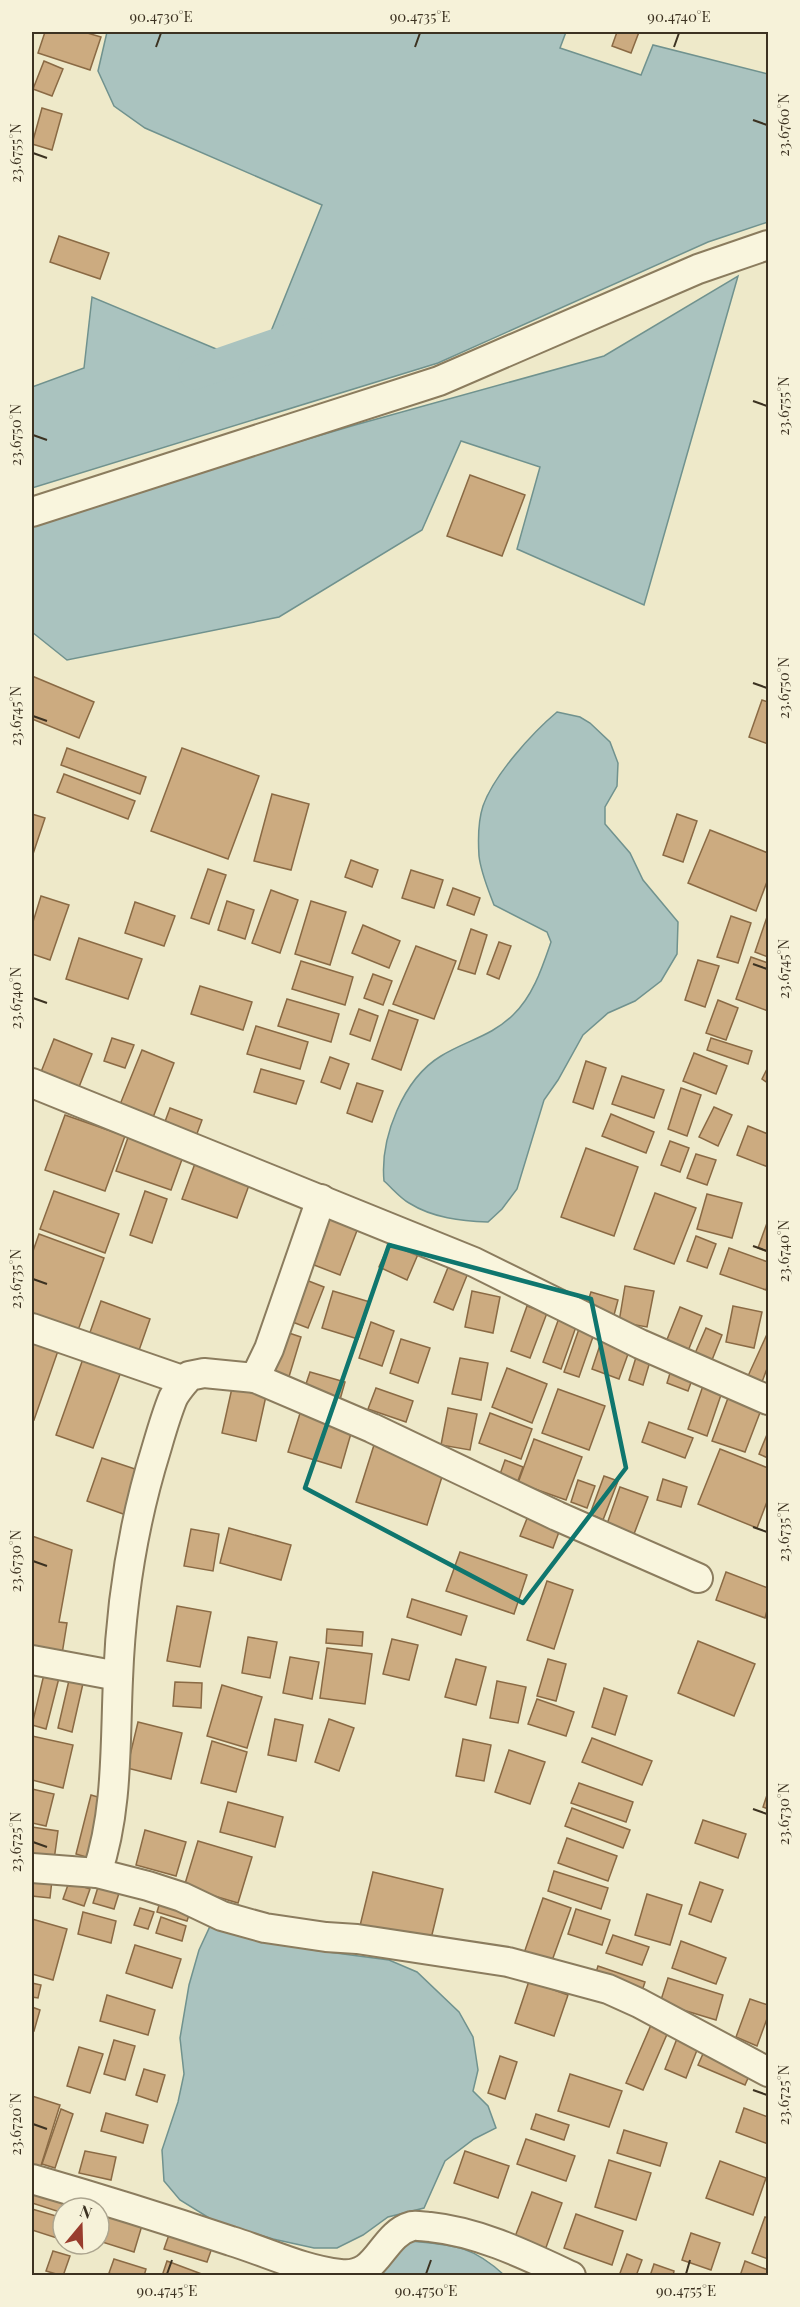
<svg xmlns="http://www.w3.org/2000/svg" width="800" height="2307" font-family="'Playfair Display',serif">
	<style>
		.water { fill: #aac3bf; stroke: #70928e; stroke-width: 1.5 }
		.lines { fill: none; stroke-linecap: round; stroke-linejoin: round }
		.canal { stroke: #aac3bf; stroke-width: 33 }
		.building { fill: #ccab80; stroke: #8a6a44; stroke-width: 1.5 }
		.minor-casing { stroke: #8b7c5e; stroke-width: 32 }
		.minor { stroke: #f9f5dd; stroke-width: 28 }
		.marked { fill: none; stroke: #0f766e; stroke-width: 4.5; stroke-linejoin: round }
		.ticks { fill: none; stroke: #3c3221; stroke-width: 2 }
		.neatline { fill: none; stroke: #3c3221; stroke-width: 2 }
		.ticks-label { font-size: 15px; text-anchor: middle; fill: #3c3221 }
	</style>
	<rect width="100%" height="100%" fill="#eee9c9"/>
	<g class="water">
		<polygon points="107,32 566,32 560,48 641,75 653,45 768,74 768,222 708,242 438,363 32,488 32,387 84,368 92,297 257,366 322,205 145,128 114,106 98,71"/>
		<polygon points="738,276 644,605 517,549 540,467 461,441 422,530 279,617 67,660 32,632 32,529 35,520 355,425 604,356"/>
		<path d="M557 712 580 717 590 723 610 742 618 763 617 786 605 807V824L630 853 643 880 678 922 677 954 661 981 635 1001 608 1013 583 1035 558 1080 544 1100 517 1189 502 1209 488 1222C461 1221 433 1218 409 1203 400 1198 392 1188 384 1181 380 1138 403 1079 441 1056 465 1041 492 1036 513 1015 533 996 542 968 551 942L547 932 494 905C488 889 481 873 479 856 478 840 478 821 483 806 494 775 532 733 557 712Z"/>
		<polygon points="212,1922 270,1940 313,1950 389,1960 417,1972 459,2012 473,2037 478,2070 473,2091 488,2106 496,2128 474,2139 445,2161 424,2208 388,2217 363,2235 337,2248 314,2248 273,2239 214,2221 180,2200 164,2181 162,2150 178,2102 184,2074 180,2038 189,1985 199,1950"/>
		<path d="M410 2241C452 2245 472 2245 504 2275L375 2276 395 2254Z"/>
	</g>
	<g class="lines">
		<polyline class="canal" points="195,373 305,335"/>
	</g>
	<g class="building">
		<polygon points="45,32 84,32 101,37 90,70 38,53"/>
		<polygon points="617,32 639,32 631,53 612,46"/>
		<polygon points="44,61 63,69 52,96 33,89"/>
		<polygon points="42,108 62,114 52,150 32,144"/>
		<polygon points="59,236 109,253 100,279 50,262"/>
		<polygon points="470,475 525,495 502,556 447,536"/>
		<polygon points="32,676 94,702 79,738 32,719"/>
		<polygon points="762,700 768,702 768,744 749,737"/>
		<polygon points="67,748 146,777 140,794 61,765"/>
		<polygon points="182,748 259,776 228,859 151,831"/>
		<polygon points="64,774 135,801 128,819 57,792"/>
		<polygon points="272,794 309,804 291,870 254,861"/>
		<polygon points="32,814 45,818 32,857"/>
		<polygon points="677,814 697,821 683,862 663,855"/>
		<polygon points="710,830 768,853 768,879 756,911 688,883"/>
		<polygon points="351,860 378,870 372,887 345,877"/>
		<polygon points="208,869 226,875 209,924 191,918"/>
		<polygon points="411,870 443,880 434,908 402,898"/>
		<polygon points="453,888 480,898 474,915 447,905"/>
		<polygon points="271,890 298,900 280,953 252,943"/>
		<polygon points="41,896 69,905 50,960 32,954 32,925"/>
		<polygon points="227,901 254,910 245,939 218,930"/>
		<polygon points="311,901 346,912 330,965 295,954"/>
		<polygon points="135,902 175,916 164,946 125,933"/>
		<polygon points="731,916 751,923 738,963 717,957"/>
		<polygon points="767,917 768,917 768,957 755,952"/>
		<polygon points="363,925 400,941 389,968 352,953"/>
		<polygon points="471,929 487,935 475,974 458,969"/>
		<polygon points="79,938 142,959 128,999 66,979"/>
		<polygon points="499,942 511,946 499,979 487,974"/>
		<polygon points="416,946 456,961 434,1019 393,1004"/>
		<polygon points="751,957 768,963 768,1011 736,999"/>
		<polygon points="698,960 719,966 705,1007 685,1000"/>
		<polygon points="301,961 353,977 345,1005 292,989"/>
		<polygon points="373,974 392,981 383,1005 364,998"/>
		<polygon points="200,986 252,1002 243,1030 191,1014"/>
		<polygon points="287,999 339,1014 331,1042 278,1026"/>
		<polygon points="718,1000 738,1008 726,1040 706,1033"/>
		<polygon points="359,1009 378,1016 370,1041 350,1034"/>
		<polygon points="389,1010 418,1020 401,1070 372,1059"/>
		<polygon points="256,1026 308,1042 300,1069 247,1054"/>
		<polygon points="112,1038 134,1045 125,1068 104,1061"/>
		<polygon points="711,1038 752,1051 748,1064 707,1050"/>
		<polygon points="54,1039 92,1054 79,1087 41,1072"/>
		<polygon points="142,1050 174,1063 152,1120 119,1107"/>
		<polygon points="694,1053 727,1066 716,1094 683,1081"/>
		<polygon points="330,1057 349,1064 340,1089 321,1082"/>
		<polygon points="586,1061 606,1068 593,1109 573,1102"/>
		<polygon points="768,1067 768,1083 762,1079"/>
		<polygon points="261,1069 304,1081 296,1104 254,1092"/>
		<polygon points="622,1076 664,1090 654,1118 612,1104"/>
		<polygon points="357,1083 383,1091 372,1122 347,1113"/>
		<polygon points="681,1088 701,1095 687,1136 668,1129"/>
		<polygon points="714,1107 732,1115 718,1146 699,1137"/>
		<polygon points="170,1108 202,1120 195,1139 163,1127"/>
		<polygon points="611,1114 654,1132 646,1153 602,1136"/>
		<polygon points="65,1115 125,1136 105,1191 45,1170"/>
		<polygon points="748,1126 768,1134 768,1167 737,1155"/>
		<polygon points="130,1132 185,1151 171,1190 116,1171"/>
		<polygon points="670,1141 689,1148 680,1172 661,1165"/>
		<polygon points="586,1148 638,1167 614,1236 561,1217"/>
		<polygon points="696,1154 716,1160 707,1185 687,1178"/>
		<polygon points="197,1158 252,1177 237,1218 182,1199"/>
		<polygon points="54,1191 119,1214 105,1253 40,1229"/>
		<polygon points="145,1191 167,1199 152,1243 130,1235"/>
		<polygon points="655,1193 696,1208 674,1264 634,1249"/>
		<polygon points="707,1194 742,1203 732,1238 697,1229"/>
		<polygon points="327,1216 358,1228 340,1275 309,1263"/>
		<polygon points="767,1223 768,1224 768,1252 758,1248"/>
		<polygon points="39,1234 104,1258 77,1333 32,1317 32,1254"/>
		<polygon points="696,1236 716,1244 707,1268 687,1261"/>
		<polygon points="391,1240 419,1252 407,1280 379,1267"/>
		<polygon points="729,1248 768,1262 768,1283 766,1290 720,1274"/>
		<polygon points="449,1265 468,1273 453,1310 434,1302"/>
		<polygon points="306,1280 324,1287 308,1328 290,1321"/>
		<polygon points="625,1286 654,1291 647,1327 619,1322"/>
		<polygon points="333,1291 370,1302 358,1339 322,1328"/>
		<polygon points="472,1291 500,1297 493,1333 465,1327"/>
		<polygon points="591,1292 618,1300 614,1315 586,1307"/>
		<polygon points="101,1301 150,1319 137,1356 88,1338"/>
		<polygon points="527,1306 547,1313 530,1358 511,1351"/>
		<polygon points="733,1306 762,1312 754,1348 726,1342"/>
		<polygon points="680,1307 702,1316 688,1351 666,1342"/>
		<polygon points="559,1318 577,1324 561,1369 543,1362"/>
		<polygon points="371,1322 394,1331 382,1366 359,1358"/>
		<polygon points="580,1326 595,1331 579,1377 564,1372"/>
		<polygon points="706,1328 722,1335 710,1365 693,1358"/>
		<polygon points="286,1332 301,1337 288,1380 272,1375"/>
		<polygon points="768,1332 768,1366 762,1382 748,1376"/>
		<polygon points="604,1333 632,1343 619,1379 592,1369"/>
		<polygon points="32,1339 59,1348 34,1420 32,1419"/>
		<polygon points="401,1339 430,1348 418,1383 390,1373"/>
		<polygon points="637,1354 651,1358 643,1385 629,1380"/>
		<polygon points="84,1356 122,1369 93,1448 56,1435"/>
		<polygon points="460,1358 488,1363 481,1400 452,1394"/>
		<polygon points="507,1368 547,1384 532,1423 492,1407"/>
		<polygon points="671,1370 693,1377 688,1391 667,1383"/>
		<polygon points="310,1372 345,1382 339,1403 303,1393"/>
		<polygon points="704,1383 723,1389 707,1436 688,1429"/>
		<polygon points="232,1388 266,1396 256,1441 222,1433"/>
		<polygon points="376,1388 413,1401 406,1422 368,1409"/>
		<polygon points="558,1389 605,1406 589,1450 542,1433"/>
		<polygon points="728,1398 761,1410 745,1452 712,1441"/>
		<polygon points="302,1407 354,1423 341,1468 288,1452"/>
		<polygon points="448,1408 477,1414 470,1450 441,1445"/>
		<polygon points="490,1413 532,1429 521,1459 479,1443"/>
		<polygon points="649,1422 693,1438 685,1458 642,1442"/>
		<polygon points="768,1432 768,1458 759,1454"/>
		<polygon points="534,1439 582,1457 566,1500 518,1483"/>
		<polygon points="374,1445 445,1467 427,1525 356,1502"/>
		<polygon points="720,1449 768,1468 768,1499 757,1528 698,1504"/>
		<polygon points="102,1458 141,1471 126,1515 87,1501"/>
		<polygon points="505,1460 523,1467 516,1486 498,1480"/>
		<polygon points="604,1476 618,1481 603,1520 590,1514"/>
		<polygon points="663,1479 687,1487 681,1507 657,1500"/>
		<polygon points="578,1480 595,1486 587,1508 571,1502"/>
		<polygon points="620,1487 648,1497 634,1534 607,1524"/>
		<polygon points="530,1511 562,1524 553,1548 520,1536"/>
		<polygon points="229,1528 291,1545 281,1580 220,1563"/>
		<polygon points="191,1529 219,1534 213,1571 184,1566"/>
		<polygon points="32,1536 72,1550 59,1622 67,1623 62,1654 32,1647"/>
		<polygon points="460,1552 527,1575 514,1614 446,1591"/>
		<polygon points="726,1572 768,1588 768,1607 765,1618 716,1600"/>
		<polygon points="547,1581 573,1590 554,1649 527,1640"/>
		<polygon points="412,1599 467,1616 461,1635 407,1617"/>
		<polygon points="177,1606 211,1612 200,1667 167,1661"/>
		<polygon points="327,1629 363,1632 362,1646 326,1643"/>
		<polygon points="248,1637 277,1642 270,1678 242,1673"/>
		<polygon points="392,1639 418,1645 409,1680 383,1674"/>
		<polygon points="698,1641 755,1664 734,1716 678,1693"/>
		<polygon points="327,1648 372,1654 365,1704 320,1698"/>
		<polygon points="290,1657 319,1662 312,1699 283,1693"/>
		<polygon points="456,1659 486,1667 476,1705 445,1697"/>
		<polygon points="548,1659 566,1664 556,1701 537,1696"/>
		<polygon points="45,1670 60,1674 46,1729 32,1725"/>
		<polygon points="70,1676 84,1679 72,1732 58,1728"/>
		<polygon points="497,1681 526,1687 518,1723 490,1718"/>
		<polygon points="175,1682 202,1683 201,1708 173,1706"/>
		<polygon points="222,1685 262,1697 247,1748 207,1736"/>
		<polygon points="604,1688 627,1696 615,1735 592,1727"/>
		<polygon points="537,1699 574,1712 566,1736 528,1724"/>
		<polygon points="275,1719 303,1725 296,1761 268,1755"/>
		<polygon points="329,1719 354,1728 339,1771 315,1762"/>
		<polygon points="138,1722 182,1733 171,1779 127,1768"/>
		<polygon points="32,1736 73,1745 63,1788 32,1780"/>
		<polygon points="592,1738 652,1761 642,1785 582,1762"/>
		<polygon points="463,1739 491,1745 484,1781 456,1776"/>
		<polygon points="212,1741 247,1752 236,1792 201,1783"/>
		<polygon points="509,1750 545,1762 530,1804 495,1792"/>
		<polygon points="579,1783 633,1802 626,1822 571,1803"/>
		<polygon points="32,1789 54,1794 46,1826 32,1823"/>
		<polygon points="768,1792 768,1809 763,1807"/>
		<polygon points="91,1795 108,1800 93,1859 76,1854"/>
		<polygon points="228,1802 283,1817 275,1847 220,1832"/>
		<polygon points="572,1808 630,1830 623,1848 565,1826"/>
		<polygon points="703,1820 746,1834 738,1858 695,1843"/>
		<polygon points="32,1827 58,1831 54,1860 32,1856"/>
		<polygon points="145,1830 186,1842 176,1876 136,1865"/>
		<polygon points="567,1838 617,1856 608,1881 558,1863"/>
		<polygon points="198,1841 252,1857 238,1903 184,1887"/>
		<polygon points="554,1871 608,1888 601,1909 548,1891"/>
		<polygon points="373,1872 443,1889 429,1947 359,1930"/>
		<polygon points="32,1878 52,1880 50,1898 32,1896"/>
		<polygon points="69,1882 90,1889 84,1906 63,1899"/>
		<polygon points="700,1882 723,1890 711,1922 689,1914"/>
		<polygon points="99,1884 120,1890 114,1909 93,1903"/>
		<polygon points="647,1894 682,1905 670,1945 635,1935"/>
		<polygon points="543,1898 571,1908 549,1969 522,1959"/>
		<polygon points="160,1902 190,1912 187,1921 157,1912"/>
		<polygon points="140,1908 154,1912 148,1929 134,1925"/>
		<polygon points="576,1909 610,1920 602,1945 568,1934"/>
		<polygon points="83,1912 116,1921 111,1943 78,1934"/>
		<polygon points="161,1917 186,1926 182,1941 156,1933"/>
		<polygon points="32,1919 67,1929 53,1980 32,1974"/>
		<polygon points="613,1935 649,1947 642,1965 606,1953"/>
		<polygon points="681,1941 726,1958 716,1984 672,1968"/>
		<polygon points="135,1945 181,1959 172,1988 126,1973"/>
		<polygon points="598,1966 645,1982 641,1994 594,1979"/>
		<polygon points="668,1978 723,1995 716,2020 660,2003"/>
		<polygon points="529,1981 568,1995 554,2036 515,2023"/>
		<polygon points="32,1983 41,1985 38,1998 32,1997"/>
		<polygon points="107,1995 155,2010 148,2035 100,2021"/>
		<polygon points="750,1999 768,2005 768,2016 757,2046 736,2037"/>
		<polygon points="32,2007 40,2010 34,2031 32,2030"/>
		<polygon points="654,2018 671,2025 643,2090 626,2083"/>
		<polygon points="680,2031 701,2040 686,2078 665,2069"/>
		<polygon points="114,2040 135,2046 125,2080 104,2074"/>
		<polygon points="79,2047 103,2054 90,2093 67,2086"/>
		<polygon points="706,2047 753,2067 745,2085 698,2065"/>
		<polygon points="500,2056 517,2062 505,2099 488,2093"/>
		<polygon points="144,2069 165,2075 157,2102 136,2095"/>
		<polygon points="570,2074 622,2091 609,2127 558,2111"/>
		<polygon points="32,2096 60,2105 39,2172 32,2169"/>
		<polygon points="744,2108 768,2117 768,2144 736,2132"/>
		<polygon points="61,2109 73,2114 55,2168 42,2164"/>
		<polygon points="106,2113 148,2125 143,2143 101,2131"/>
		<polygon points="536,2114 569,2125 564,2140 531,2129"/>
		<polygon points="624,2130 667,2143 660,2166 617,2153"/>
		<polygon points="526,2139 575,2156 566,2181 517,2164"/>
		<polygon points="85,2151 116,2157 111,2180 79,2173"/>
		<polygon points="465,2151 509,2166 498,2198 454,2183"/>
		<polygon points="609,2160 651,2173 636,2220 595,2207"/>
		<polygon points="720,2161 766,2178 753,2215 706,2198"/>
		<polygon points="32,2185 77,2199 74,2208 63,2208 63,2213 32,2203"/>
		<polygon points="532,2192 562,2203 544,2253 513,2242"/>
		<polygon points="32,2209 63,2218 63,2240 32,2230"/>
		<polygon points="99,2209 143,2222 134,2252 99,2241"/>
		<polygon points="576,2214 623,2231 612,2265 564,2248"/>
		<polygon points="765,2217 768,2218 768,2259 752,2253"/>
		<polygon points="171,2229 214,2242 207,2262 164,2249"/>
		<polygon points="691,2233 720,2243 711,2270 682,2260"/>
		<polygon points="53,2251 70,2256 63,2276 46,2271"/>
		<polygon points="627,2254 642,2260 636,2276 619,2276"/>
		<polygon points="114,2259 146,2269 144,2276 117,2276 109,2273"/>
		<polygon points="167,2261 207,2276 162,2276"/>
		<polygon points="745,2261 768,2270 768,2276 740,2276"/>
		<polygon points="654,2264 674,2271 673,2276 650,2276"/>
	</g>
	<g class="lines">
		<defs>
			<g id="minor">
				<polyline points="32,512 439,381 698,269 768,245"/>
				<polyline points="32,1083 474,1262 640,1344 768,1400"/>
				<polyline points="32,1328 185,1381"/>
				<polyline points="255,1378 372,1428 557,1516 698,1578"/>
				<polyline points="32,1660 118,1676"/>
				<path d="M32 1868 97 1873C118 1811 115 1744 118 1679 121 1602 133 1524 156 1450 161 1433 166 1415 173 1398 177 1390 184 1383 189 1376L204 1373 255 1378 269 1349 321 1199"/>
				<polyline points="97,1873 148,1886 182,1897 222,1916 265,1928 326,1937 357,1939 508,1962 608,1989 639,2003 768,2072"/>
				<path d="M32 2179C98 2198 165 2219 231 2241 267 2252 303 2270 340 2274 379 2279 380 2235 412 2226 417 2225 425 2227 430 2227 479 2232 526 2255 571 2276"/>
			</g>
		</defs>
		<use href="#minor" class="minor-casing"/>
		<use href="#minor" class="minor"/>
	</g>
	<path class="marked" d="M389 1245 591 1299 626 1468 523 1603 305 1488Z"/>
	<path class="ticks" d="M156 47 161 33M415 47 420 33M674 47 679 33M753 120 767 125M33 153 47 158M753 401 767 406M33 435 47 440M753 683 767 688M33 716 47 721M753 964 767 969M33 998 47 1003M753 1246 767 1251M33 1279 47 1284M753 1527 767 1532M33 1561 47 1566M753 1809 767 1814M33 1842 47 1847M753 2090 767 2095M33 2124 47 2129M167 2274 172 2260M426 2274 431 2260M686 2274 690 2260"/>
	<rect width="800" height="2307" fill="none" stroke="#f6f2d9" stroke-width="66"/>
	<g transform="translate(81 2226) rotate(19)"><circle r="28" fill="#f6f2d9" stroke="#aca58f" stroke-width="1.5"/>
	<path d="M0-4.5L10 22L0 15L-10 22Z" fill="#993d2e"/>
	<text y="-9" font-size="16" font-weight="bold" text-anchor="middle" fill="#3c3221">N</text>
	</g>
	<rect x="33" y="33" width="734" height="2241" class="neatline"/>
	<g class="ticks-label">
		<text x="161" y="22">90.4730°E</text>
		<text x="420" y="22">90.4735°E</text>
		<text x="679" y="22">90.4740°E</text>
		<text transform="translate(784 125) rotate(-90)" y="5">23.6760°N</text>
		<text transform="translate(16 153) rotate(-90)" y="5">23.6755°N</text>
		<text transform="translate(784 406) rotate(-90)" y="5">23.6755°N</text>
		<text transform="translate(16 435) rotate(-90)" y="5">23.6750°N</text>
		<text transform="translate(784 688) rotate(-90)" y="5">23.6750°N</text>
		<text transform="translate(16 716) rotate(-90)" y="5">23.6745°N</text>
		<text transform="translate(784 969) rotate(-90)" y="5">23.6745°N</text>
		<text transform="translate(16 998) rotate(-90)" y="5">23.6740°N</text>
		<text transform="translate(784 1251) rotate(-90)" y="5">23.6740°N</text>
		<text transform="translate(16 1279) rotate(-90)" y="5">23.6735°N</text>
		<text transform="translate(784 1532) rotate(-90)" y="5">23.6735°N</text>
		<text transform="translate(16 1561) rotate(-90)" y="5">23.6730°N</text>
		<text transform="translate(784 1814) rotate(-90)" y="5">23.6730°N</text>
		<text transform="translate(16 1842) rotate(-90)" y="5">23.6725°N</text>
		<text transform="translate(784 2095) rotate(-90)" y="5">23.6725°N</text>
		<text transform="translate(16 2124) rotate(-90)" y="5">23.6720°N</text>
		<text x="167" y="2296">90.4745°E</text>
		<text x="426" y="2296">90.4750°E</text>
		<text x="686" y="2296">90.4755°E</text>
	</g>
</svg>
